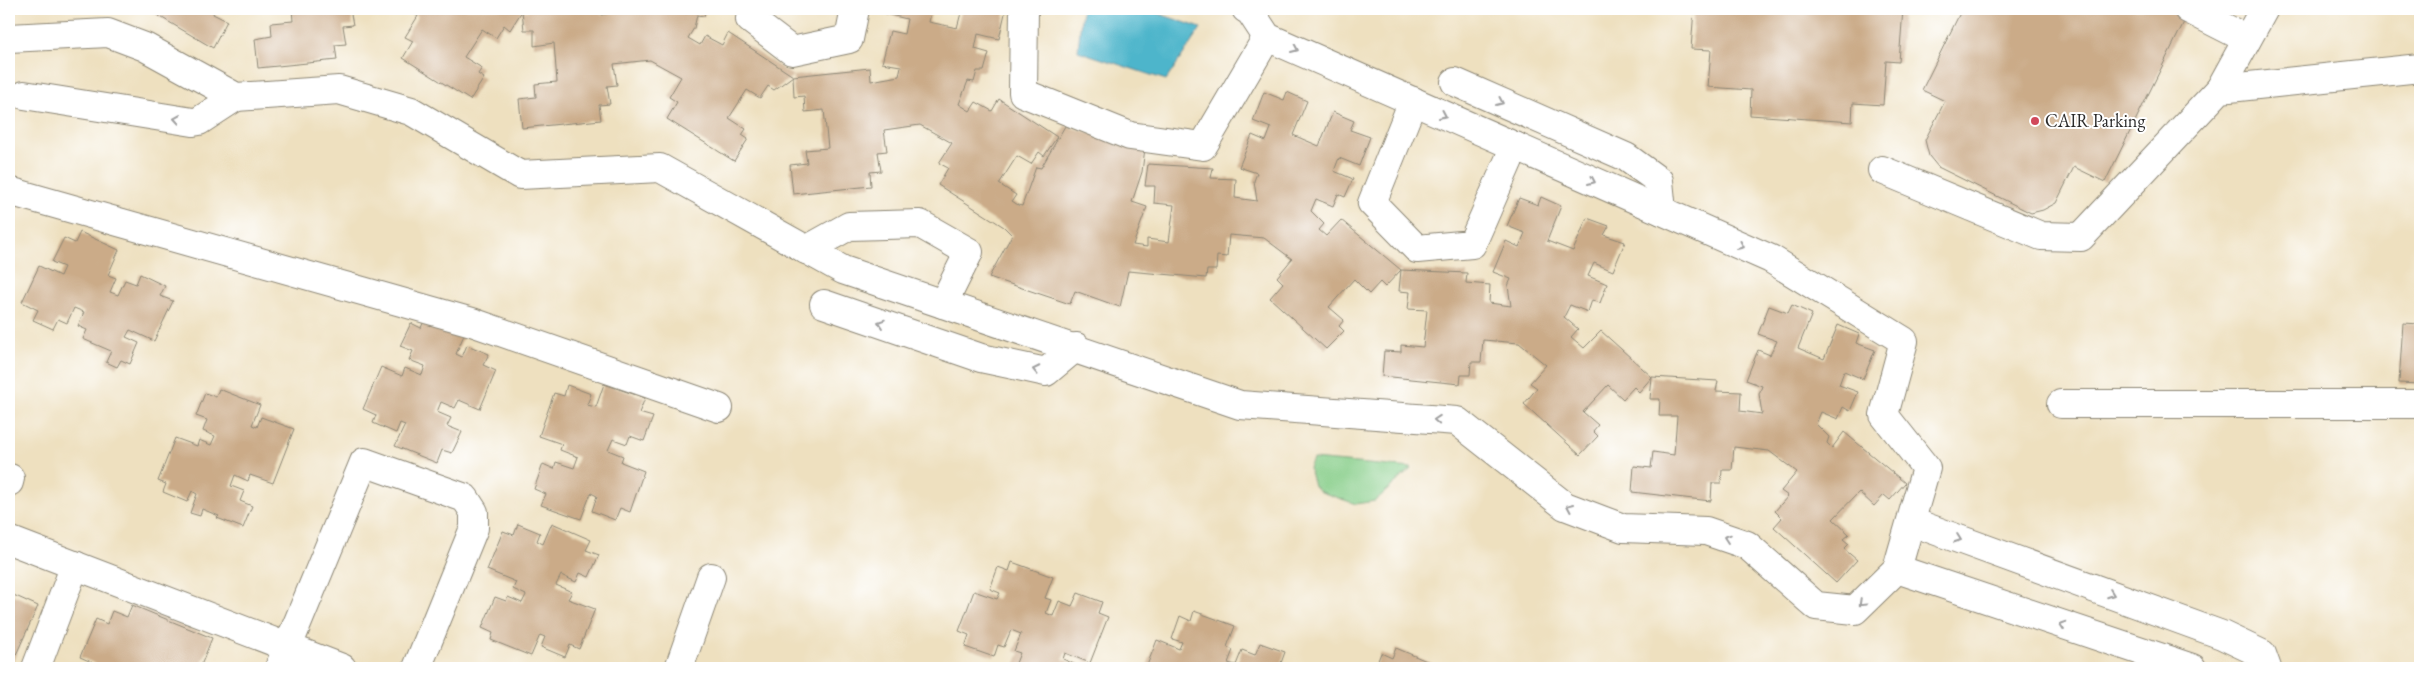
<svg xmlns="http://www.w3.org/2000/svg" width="2429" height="677" font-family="'EB Garamond',serif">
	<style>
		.green { fill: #86cd88; stroke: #587c5a }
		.water { fill: #4db5cb; stroke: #3c707b }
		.building { fill: #cbab88 }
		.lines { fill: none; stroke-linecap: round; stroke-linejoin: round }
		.minor-casing { stroke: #8c8675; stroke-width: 30 }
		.minor { stroke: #fff; stroke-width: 28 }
		.oneway { stroke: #a0a0a0 }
		.poi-dot { fill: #d1495b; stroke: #fff; stroke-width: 2 }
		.labels { text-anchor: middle; stroke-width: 4; stroke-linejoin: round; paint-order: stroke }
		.poi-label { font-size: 18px; fill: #2b2b2b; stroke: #fff; text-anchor: start }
	</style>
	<rect width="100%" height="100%" fill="#fff"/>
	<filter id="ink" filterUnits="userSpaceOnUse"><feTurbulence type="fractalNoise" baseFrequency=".02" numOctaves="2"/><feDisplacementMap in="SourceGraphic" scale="10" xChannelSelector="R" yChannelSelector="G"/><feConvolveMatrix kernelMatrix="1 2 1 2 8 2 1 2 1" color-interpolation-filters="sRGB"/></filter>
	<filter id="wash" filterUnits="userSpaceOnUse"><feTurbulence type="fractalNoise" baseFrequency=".0096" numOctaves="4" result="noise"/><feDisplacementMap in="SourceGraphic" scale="20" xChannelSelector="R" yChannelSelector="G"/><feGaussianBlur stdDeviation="1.12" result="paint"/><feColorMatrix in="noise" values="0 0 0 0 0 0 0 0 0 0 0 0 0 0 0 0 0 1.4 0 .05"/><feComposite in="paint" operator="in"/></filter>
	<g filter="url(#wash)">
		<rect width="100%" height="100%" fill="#eee0bf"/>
		<polygon class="green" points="1313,459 1412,468 1375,501 1356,504 1321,492 1314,486 1309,468"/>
		<polygon class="water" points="1082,9 1145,9 1201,28 1166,80 1078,51"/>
		<g id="blocks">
			<g class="building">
				<polygon points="147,9 215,9 213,14 227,21 213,48"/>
				<polygon points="292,9 350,9 353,25 343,26 346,44 335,45 337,60 258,68 255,39 272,36 271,23 293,21"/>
				<polygon points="403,9 519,9 522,11 510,30 504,25 496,38 482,29 464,57 482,68 478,74 484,78 470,100 403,58 413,41 405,37 418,16"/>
				<polygon points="539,9 600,9 601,15 629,9 706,9 704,16 697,15 694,28 688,38 700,45 705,36 722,45 728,33 793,76 774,90 768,86 760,98 747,90 729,118 746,129 742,135 748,139 734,161 667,119 677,102 669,97 681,77 650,60 614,64 617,85 607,86 610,104 599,105 601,120 522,128 519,99 536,97 535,84 557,82 554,43 534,46 534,30 524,30 522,11"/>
				<polygon points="887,9 932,9 929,22 957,28 962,9 1006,9 999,39 978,34 975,49 989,53 984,71 977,71 974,82 968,81 959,104 970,111 976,102 992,111 999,99 1057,137 1044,156 1039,152 1031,164 1017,156 999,184 1016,195 1012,201 1018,205 1022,206 1036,167 1041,168 1065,126 1145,148 1142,172 1132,202 1147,207 1133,245 1147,247 1147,239 1169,242 1174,205 1154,203 1155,186 1145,186 1148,164 1213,168 1211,178 1236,179 1235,198 1257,201 1254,181 1257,173 1239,167 1252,135 1266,141 1271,128 1253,121 1264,92 1284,100 1287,92 1307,101 1293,135 1319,146 1333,112 1354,121 1350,130 1370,137 1359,166 1339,158 1334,171 1353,179 1345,197 1338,194 1333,206 1316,199 1311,211 1324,224 1319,230 1326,236 1341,220 1401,270 1385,287 1380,282 1369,294 1354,279 1329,307 1344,320 1339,326 1344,331 1326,349 1270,298 1283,283 1277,277 1292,259 1264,238 1229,235 1227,257 1217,256 1216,270 1207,270 1206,278 1128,271 1120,307 1075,291 1070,304 989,277 1012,235 1004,227 938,185 948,168 939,163 952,143 920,125 884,130 887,151 878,152 881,171 870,172 871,186 793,194 790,165 807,163 805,150 828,148 824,110 805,112 804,96 794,97 793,76 870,68 871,81 899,76 901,66 882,63 890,31 904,34 907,19 886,14"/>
				<polygon points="1694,9 1903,9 1899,62 1886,61 1883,105 1853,103 1852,122 1750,115 1751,90 1708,87 1711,50 1691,49"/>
				<polygon points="1962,9 2172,9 2187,16 2105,182 2074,167 2056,203 2043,210 2031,213 1938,167 1929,156 1925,140 1945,101 1922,90"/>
				<polygon points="1541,197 1561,206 1547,241 1573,251 1587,218 1609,226 1604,235 1625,242 1613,271 1594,263 1588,276 1607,284 1600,303 1592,300 1588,312 1570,305 1564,317 1578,329 1571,337 1584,348 1601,331 1652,377 1639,392 1634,387 1623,399 1608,385 1583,412 1598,425 1593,431 1598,436 1580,455 1524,404 1537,388 1530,383 1546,365 1519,343 1483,340 1481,362 1471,362 1470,375 1461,375 1460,384 1382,376 1384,351 1401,352 1401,345 1423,347 1427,310 1408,309 1410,292 1399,291 1401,270 1467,273 1466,283 1490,285 1489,303 1511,306 1508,286 1511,279 1493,272 1506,241 1519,247 1525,233 1507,226 1519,198 1538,205"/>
				<polygon points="80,232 119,250 108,275 116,278 110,292 118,295 125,280 136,284 140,274 165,286 160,296 173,301 154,341 130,330 126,337 139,343 130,364 121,360 117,367 106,362 111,351 83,339 87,330 78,326 84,312 74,308 67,323 58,319 53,329 33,320 38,310 22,302 39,266 60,276 64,267 52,262 64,238 75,243"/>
				<polygon points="1792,305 1812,314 1798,348 1824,359 1838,325 1859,334 1856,343 1875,350 1863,379 1844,371 1839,385 1858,392 1850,411 1843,407 1838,419 1821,412 1816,424 1829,437 1827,443 1832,448 1844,432 1905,483 1890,500 1884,495 1874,506 1859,492 1833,519 1849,534 1843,539 1849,544 1844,549 1857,560 1836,583 1774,527 1782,518 1775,511 1788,496 1781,491 1797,472 1769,451 1734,447 1732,470 1722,470 1721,483 1712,483 1711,501 1632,492 1634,466 1651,468 1653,452 1674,455 1677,416 1659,416 1660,399 1650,399 1652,377 1718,381 1716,391 1741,392 1740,411 1762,414 1759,394 1762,386 1746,380 1758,350 1770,355 1777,341 1758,334 1769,306 1788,313"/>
				<polygon points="427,313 466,330 456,354 462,357 467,345 489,354 483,365 496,371 480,409 459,400 455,408 441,402 437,412 451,418 447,426 462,432 452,453 442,450 437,463 395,446 405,425 400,423 396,433 373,423 376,415 363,409 381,367 402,376 405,368 422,375 425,366 409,360 413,351 400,346 411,323 421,328"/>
				<polygon points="2403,323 2420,324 2420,384 2399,383"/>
				<polygon points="604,384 645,398 639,413 653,417 644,441 630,436 627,444 613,439 608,450 623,456 621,462 644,471 630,512 620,508 615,520 592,511 597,496 591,493 581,519 541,505 546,494 534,489 543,464 554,469 556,462 574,468 578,457 560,450 562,444 539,436 554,393 564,396 567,385 591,394 587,405 596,407"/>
				<polygon points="219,389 260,405 252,425 257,427 261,417 294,429 273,483 250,475 248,481 235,475 231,486 244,491 240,501 252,506 243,528 217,518 219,516 202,509 200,516 190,513 197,494 192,491 187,502 163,492 166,484 158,481 175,438 197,446 199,440 211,445 215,436 203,431 207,420 196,416 205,393 216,397"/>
				<polygon points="552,523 591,540 586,550 599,555 589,577 580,573 576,582 561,575 556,585 572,592 568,599 595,609 579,649 570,645 565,657 541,647 545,637 540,635 531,656 491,640 493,633 482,628 495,597 506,601 508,597 522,603 526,595 513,589 516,582 487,570 503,531 514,535 518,524 540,533 537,541 543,544"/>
				<polygon points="1012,562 1053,577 1045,598 1051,600 1046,613 1053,616 1059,601 1072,606 1078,593 1102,602 1098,613 1108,617 1090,663 1065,653 1063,659 1076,665 1075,668 1014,668 1020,653 1014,651 1021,634 1011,630 1004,647 998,645 994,657 965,647 969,635 959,631 974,591 997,599 1000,593 990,589 998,567 1009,571"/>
				<polygon points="9,593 38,606 10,668 9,668"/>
				<polygon points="132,605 212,638 200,668 105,668 80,657 96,619 107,624 112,611 127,617"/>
				<polygon points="1194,611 1235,626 1227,647 1233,650 1228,663 1236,665 1242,650 1255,655 1260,643 1285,652 1281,663 1290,666 1289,668 1146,668 1157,640 1179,649 1182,642 1172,639 1180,616 1191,621"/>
				<polygon points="1396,648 1436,665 1435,668 1375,668 1381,653 1392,658"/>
			</g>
		</g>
	</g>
	<g filter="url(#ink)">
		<use href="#blocks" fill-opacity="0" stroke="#8c8675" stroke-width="1"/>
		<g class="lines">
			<defs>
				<g id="minor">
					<polyline points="752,9 750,19 792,51 849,39 855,9"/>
					<polyline points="1024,9 1023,93 1130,136 1203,146 1267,37"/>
					<polyline points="2188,9 2247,39"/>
					<polyline points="9,38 108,33 145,47 236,97 339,90 411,111 520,175 660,168 843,270 1240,405 1457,421 1565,506 1623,528 1706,531 1747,545 1816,606 1855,610 1897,569 1926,468 1884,415 1904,341 1771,259 1267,37 1250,11 1246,9"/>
					<polyline points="1455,82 1626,157 1659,181 1662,211"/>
					<polyline points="2220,89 2264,9"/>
					<polyline points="24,95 193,122 199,121 236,97"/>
					<polyline points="1413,101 1372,203 1417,249 1472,244 1515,146"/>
					<polyline points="1882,170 2041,236 2081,237 2220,89 2420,68"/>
					<polyline points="9,191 472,322 719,408"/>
					<polyline points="806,250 849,226 920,224 969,252 943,304"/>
					<polyline points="824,304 981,358 1046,372 1076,347"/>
					<polyline points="2061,404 2420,404"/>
					<polyline points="9,482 10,478"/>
					<polyline points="1912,522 2222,635 2262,654 2267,668"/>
					<polyline points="9,540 342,668"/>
					<polyline points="1897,569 2192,668"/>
					<polyline points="36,668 75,565"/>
					<polyline points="279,668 364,462 465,498 474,512 474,528 417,668"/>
					<polyline points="679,668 711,577"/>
				</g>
			</defs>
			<use href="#minor" class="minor-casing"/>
			<use href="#minor" class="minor"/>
		</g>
		<defs><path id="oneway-chevron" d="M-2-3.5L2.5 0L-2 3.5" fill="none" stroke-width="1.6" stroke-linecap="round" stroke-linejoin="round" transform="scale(1.25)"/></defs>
		<g class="oneway">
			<use href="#oneway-chevron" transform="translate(1295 49) rotate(24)"/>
			<use href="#oneway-chevron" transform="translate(1500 102) rotate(24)"/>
			<use href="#oneway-chevron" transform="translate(1443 115) rotate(24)"/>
			<use href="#oneway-chevron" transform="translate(177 119) rotate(-171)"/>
			<use href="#oneway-chevron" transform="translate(1592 181) rotate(24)"/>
			<use href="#oneway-chevron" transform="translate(1741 246) rotate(24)"/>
			<use href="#oneway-chevron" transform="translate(881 323) rotate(-161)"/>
			<use href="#oneway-chevron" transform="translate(1036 370) rotate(-168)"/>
			<use href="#oneway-chevron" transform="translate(1437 420) rotate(-176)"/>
			<use href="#oneway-chevron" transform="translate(1570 507) rotate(-156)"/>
			<use href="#oneway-chevron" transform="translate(1727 538) rotate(-161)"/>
			<use href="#oneway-chevron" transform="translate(1958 539) rotate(20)"/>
			<use href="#oneway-chevron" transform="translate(2111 594) rotate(20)"/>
			<use href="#oneway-chevron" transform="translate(1862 603) rotate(136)"/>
			<use href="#oneway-chevron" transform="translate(2063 625) rotate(-161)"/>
		</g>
	</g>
	<circle class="poi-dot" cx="2035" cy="121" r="5"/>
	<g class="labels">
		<g class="poi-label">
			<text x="2045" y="127">CAIR Parking</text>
		</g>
	</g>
	<rect width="2429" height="677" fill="none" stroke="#fff" stroke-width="30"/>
</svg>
